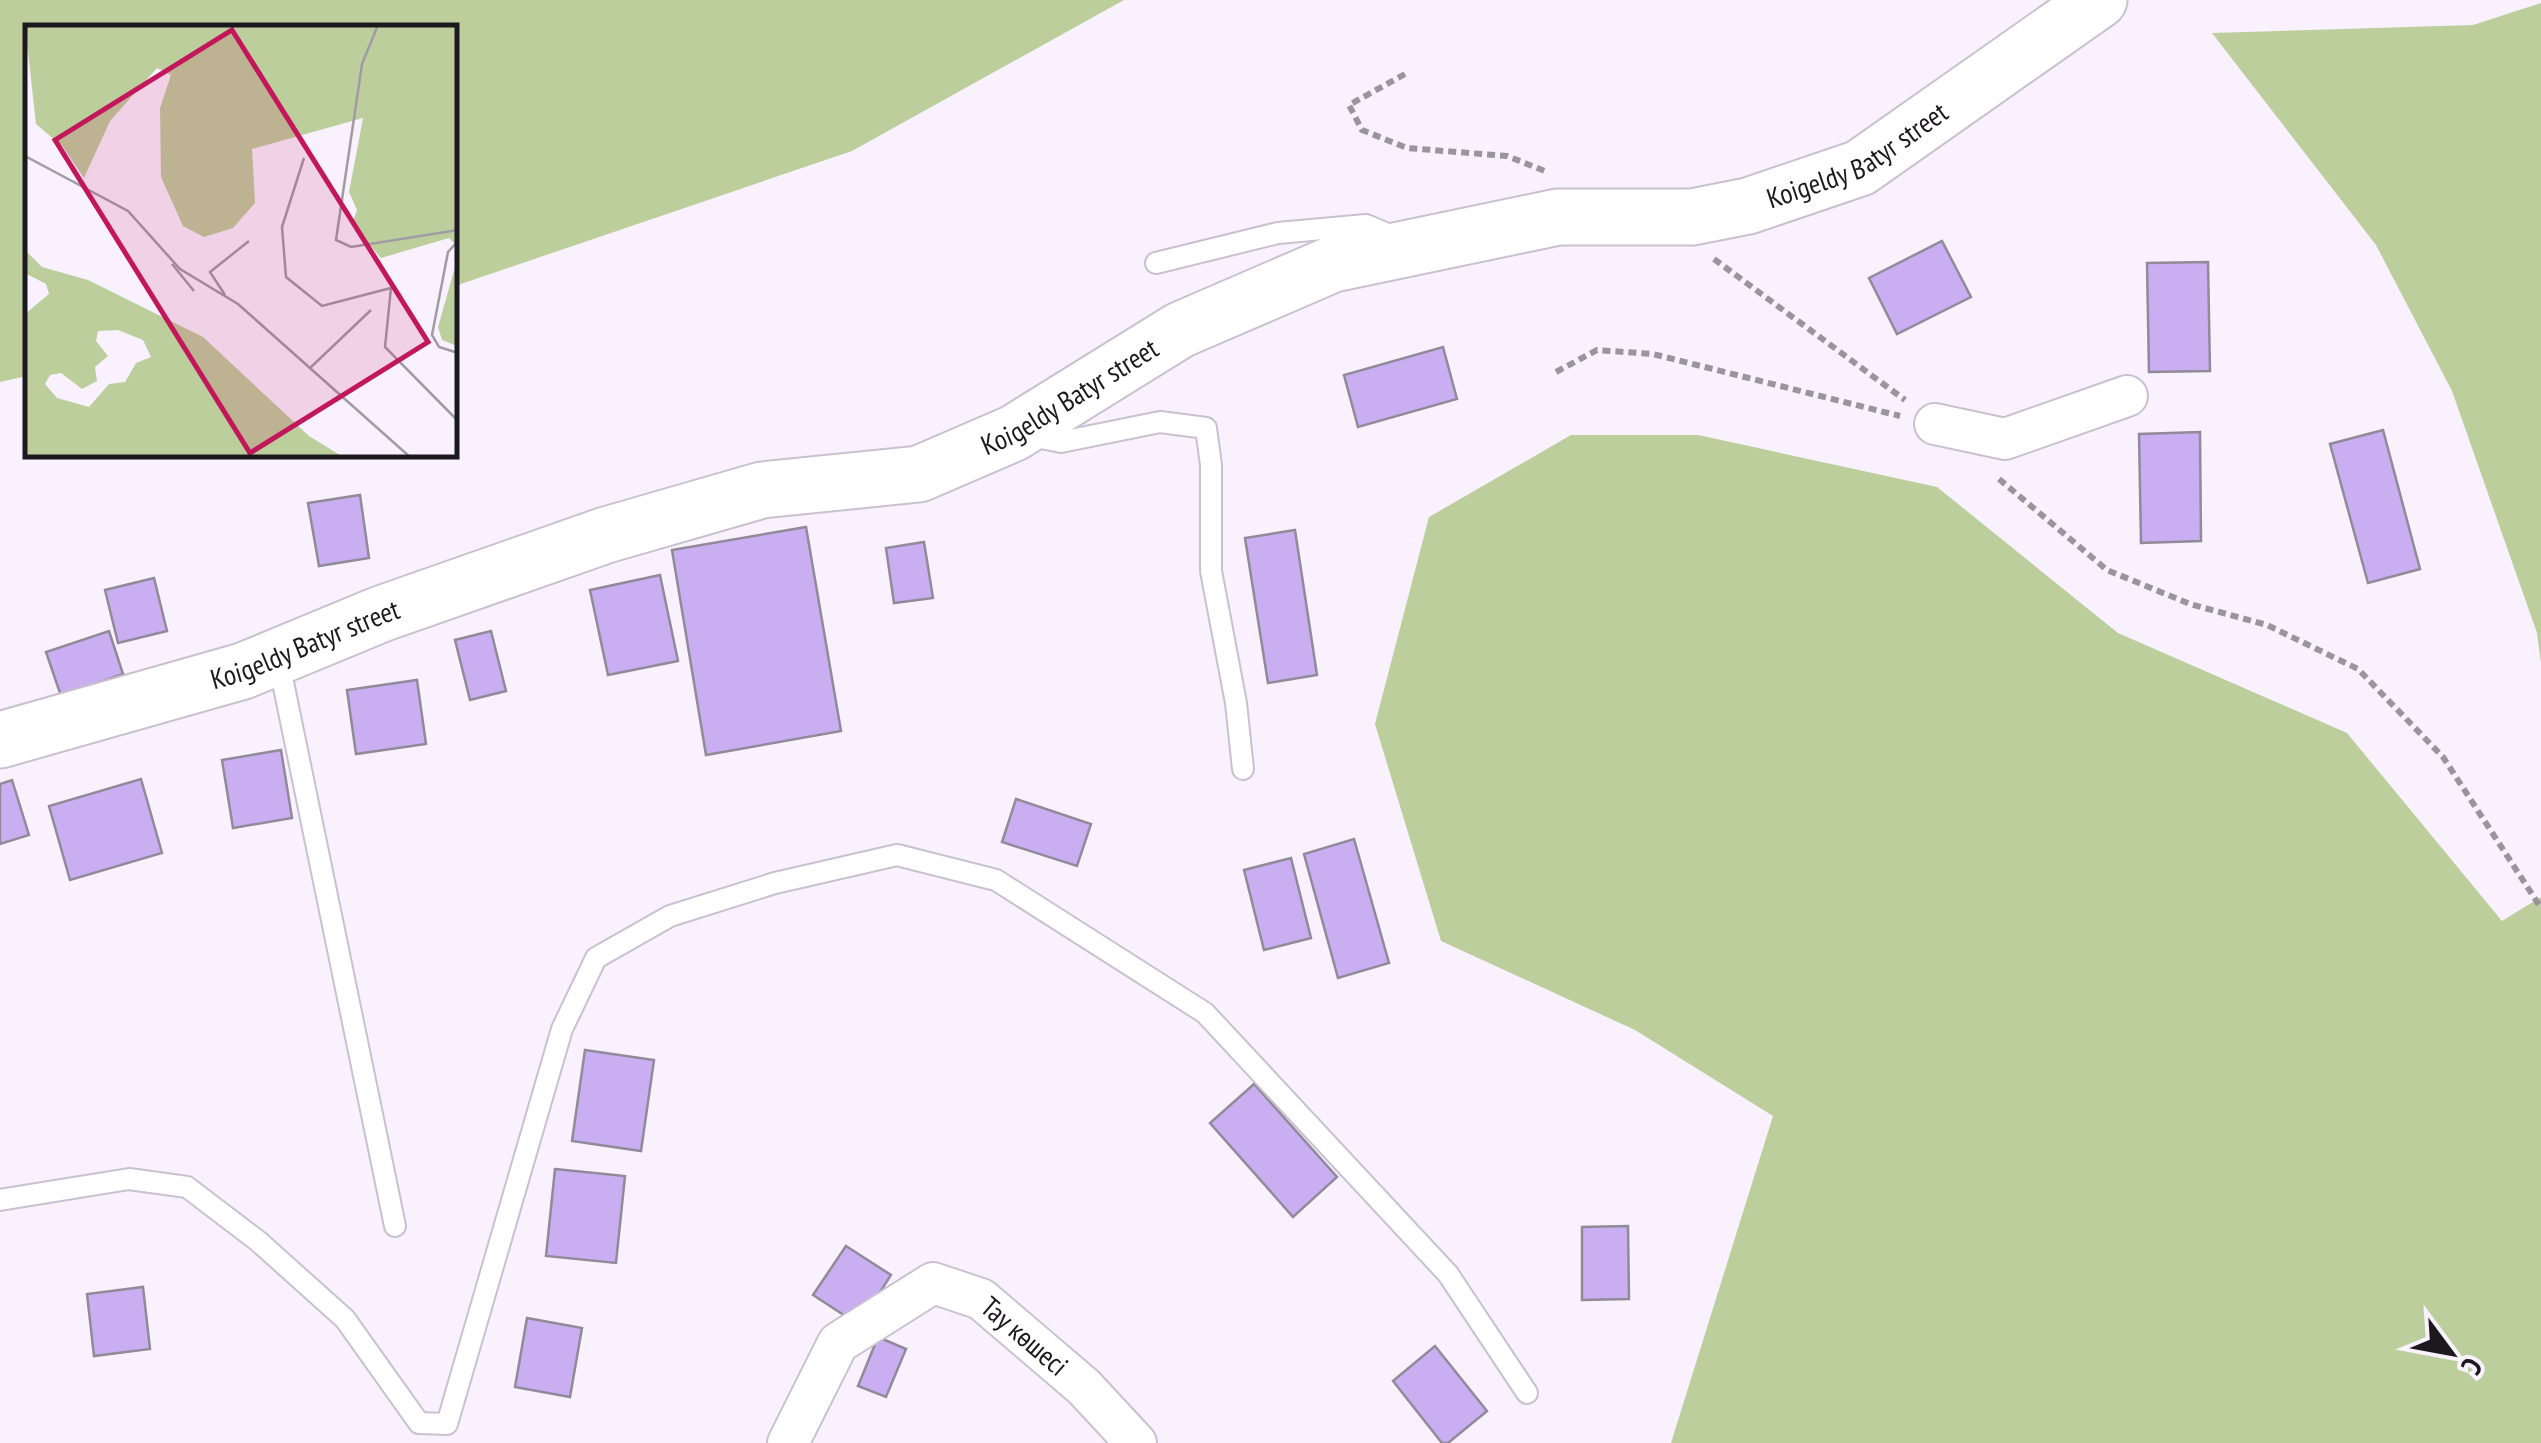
<svg xmlns="http://www.w3.org/2000/svg" width="2541" height="1443" font-family="'PT Sans Narrow',sans-serif">
	<style>
		.green { fill: #bcce9c }
		.building { fill: #caaef2; stroke: #908a99; stroke-width: 2.5 }
		.lines { fill: none; stroke-linecap: round; stroke-linejoin: round }
		.lane-casing { stroke: #cac1d0; stroke-width: 24 }
		.street-casing { stroke: #cac1d0; stroke-width: 44 }
		.secondary-casing { stroke: #cac1d0; stroke-width: 59 }
		.path { stroke: #9a949d; stroke-width: 6; stroke-dasharray: 8 5; stroke-linecap: butt }
		.lane { stroke: #fff; stroke-width: 20 }
		.street { stroke: #fff; stroke-width: 40 }
		.secondary { stroke: #fff; stroke-width: 55 }
		.labels { text-anchor: middle; stroke-width: 10; stroke-linejoin: round; paint-order: stroke }
		.street-label { font-size: 28px; fill: #1c191e; stroke: #f9f1fe }
		.inset-road { fill: none; stroke: #a19ba4; stroke-width: 2.5 }
		.view { fill: #c2185b; fill-opacity: 0.15; stroke: #c2185b; stroke-width: 5 }
		.inset-edge { fill: none; stroke: #1c191e; stroke-width: 5 }
	</style>
	<rect width="100%" height="100%" fill="#f9f1fe"/>
	<g class="green">
		<polygon points="0,0 1124,0 852,151 455,286 455,28 28,28 27,376 0,382"/>
		<polygon points="2541,3 2541,663 2537,633 2452,391 2376,245 2212,33 2473,25"/>
		<polygon points="1571,435 1698,435 1937,487 2118,633 2347,733 2502,921 2541,897 2541,1443 1671,1443 1773,1116 1635,1030 1441,941 1375,724 1429,517"/>
	</g>
	<g class="building">
		<polygon points="1942,241 1971,297 1897,334 1869,278"/>
		<polygon points="2208,262 2210,371 2149,372 2147,263"/>
		<polygon points="1443,347 1457,399 1358,427 1344,375"/>
		<polygon points="2383,430 2420,569 2368,583 2330,444"/>
		<polygon points="2200,432 2201,541 2141,543 2139,434"/>
		<polygon points="360,495 369,558 319,566 308,503"/>
		<polygon points="806,527 841,731 706,755 672,550"/>
		<polygon points="1295,530 1317,675 1268,683 1245,538"/>
		<polygon points="924,542 933,598 894,603 886,548"/>
		<polygon points="660,575 678,661 608,675 590,590"/>
		<polygon points="154,578 167,631 118,643 105,590"/>
		<polygon points="109,631 123,674 61,696 46,652"/>
		<polygon points="491,631 506,691 470,700 455,640"/>
		<polygon points="417,680 426,744 356,754 347,690"/>
		<polygon points="281,750 292,818 233,828 222,760"/>
		<polygon points="141,779 162,853 70,880 49,806"/>
		<polygon points="12,780 29,835 0,844 0,784"/>
		<polygon points="1016,799 1091,824 1077,866 1002,842"/>
		<polygon points="1354,839 1389,963 1338,978 1304,854"/>
		<polygon points="1291,858 1311,938 1264,950 1244,870"/>
		<polygon points="585,1050 654,1060 641,1151 572,1141"/>
		<polygon points="1254,1084 1337,1177 1293,1217 1210,1123"/>
		<polygon points="555,1169 625,1176 616,1263 546,1256"/>
		<polygon points="1628,1226 1629,1299 1582,1300 1582,1227"/>
		<polygon points="846,1246 891,1275 859,1325 813,1295"/>
		<polygon points="143,1287 150,1349 94,1356 87,1294"/>
		<polygon points="527,1318 582,1328 570,1397 515,1387"/>
		<polygon points="878,1337 906,1349 886,1397 858,1386"/>
		<polygon points="1435,1346 1487,1411 1448,1443 1442,1443 1393,1381"/>
	</g>
	<g class="lines">
		<defs>
			<g id="lane">
				<polyline points="1156,263 1278,233 1366,225 1395,237"/>
				<polyline points="1031,436 1061,442 1160,422 1206,428 1211,465 1211,571 1236,703 1243,769"/>
				<polyline points="278,658 395,1226"/>
				<polyline points="0,1200 129,1179 187,1187 258,1241 345,1319 419,1423 447,1424 562,1029 596,958 670,916 775,883 897,855 996,880 1205,1013 1448,1274 1527,1393"/>
			</g>
			<g id="street">
				<polyline points="1935,424 2005,439 2127,396"/>
				<path id="s1" d="M788 1443 838 1343 933 1283 981 1299 1084 1387 1136 1443"/>
			</g>
			<g id="secondary">
				<path id="s2" d="M0 740 243 671 381 614 606 535 762 490 919 474 1014 433 1180 330 1333 264 1558 217H1692L1748 206 1860 168 2099 0"/>
			</g>
		</defs>
		<use href="#lane" class="lane-casing"/>
		<use href="#street" class="street-casing"/>
		<use href="#secondary" class="secondary-casing"/>
		<g class="path">
			<polyline points="1405,74 1349,105 1362,130 1407,148 1507,156 1545,171"/>
			<polyline points="1714,259 1905,400"/>
			<polyline points="1556,372 1597,350 1653,354 1900,416"/>
			<polyline points="1999,479 2107,570 2190,604 2267,625 2358,669 2443,757 2541,908"/>
		</g>
		<use href="#lane" class="lane"/>
		<use href="#street" class="street"/>
		<use href="#secondary" class="secondary"/>
	</g>
	<g class="labels">
		<g class="street-label">
			<text dy="10" stroke="none"><textPath href="#s2" startOffset="1968">Koigeldy Batyr street</textPath></text>
			<text dy="10" stroke="none"><textPath href="#s2" startOffset="1130">Koigeldy Batyr street</textPath></text>
			<text dy="10" stroke="none"><textPath href="#s2" startOffset="320">Koigeldy Batyr street</textPath></text>
			<text dy="10" stroke="none"><textPath href="#s1" startOffset="332">Тау көшесі</textPath></text>
		</g>
	</g>
	<g transform="translate(25 25)">
		<rect width="432" height="432" fill="#f9f1fe"/>
		<path d="M0 0H432V221L424 213 356 233 327 199 332 185 324 167 338 93 227 124 230 178 208 203 179 212 158 201 136 152 135 83 146 50 132 43 85 96 59 153 38 122 11 99ZM0 225 17 242 63 255 178 312 284 411 318 432H0V289L24 269 21 259 0 248ZM93 305 118 315 126 332 111 338 100 357 84 359 64 382 32 373 20 359 25 350 36 348 57 364 72 356 70 342 83 331 71 316 73 306ZM432 235V321L417 315 413 302Z" fill="#bcce9c" fill-rule="evenodd"/>
		<path class="inset-road" d="M353 0 337 39 311 215 326 222 433 205M0 131 103 186 155 244 213 279 385 432M279 133 257 202 261 252 297 281 366 263 360 322 433 396M433 216 423 227 407 310 414 322 433 328M147 239 169 266M200 270 185 247 224 216M285 343 346 285"/>
		<path class="view" d="M207 5 403 317 225 428 30 115Z"/>
		<rect width="432" height="432" class="inset-edge"/>
	</g>
	<g transform="translate(2451 1353) rotate(122)" stroke="#f9f1fe" stroke-width="8" paint-order="stroke">
	<path d="M0-8L18 38L0 25L-18 38Z" fill="#1c191e"/>
	<text y="-15" font-size="28" font-weight="bold" text-anchor="middle" fill="#1c191e">С</text>
	</g>
</svg>
